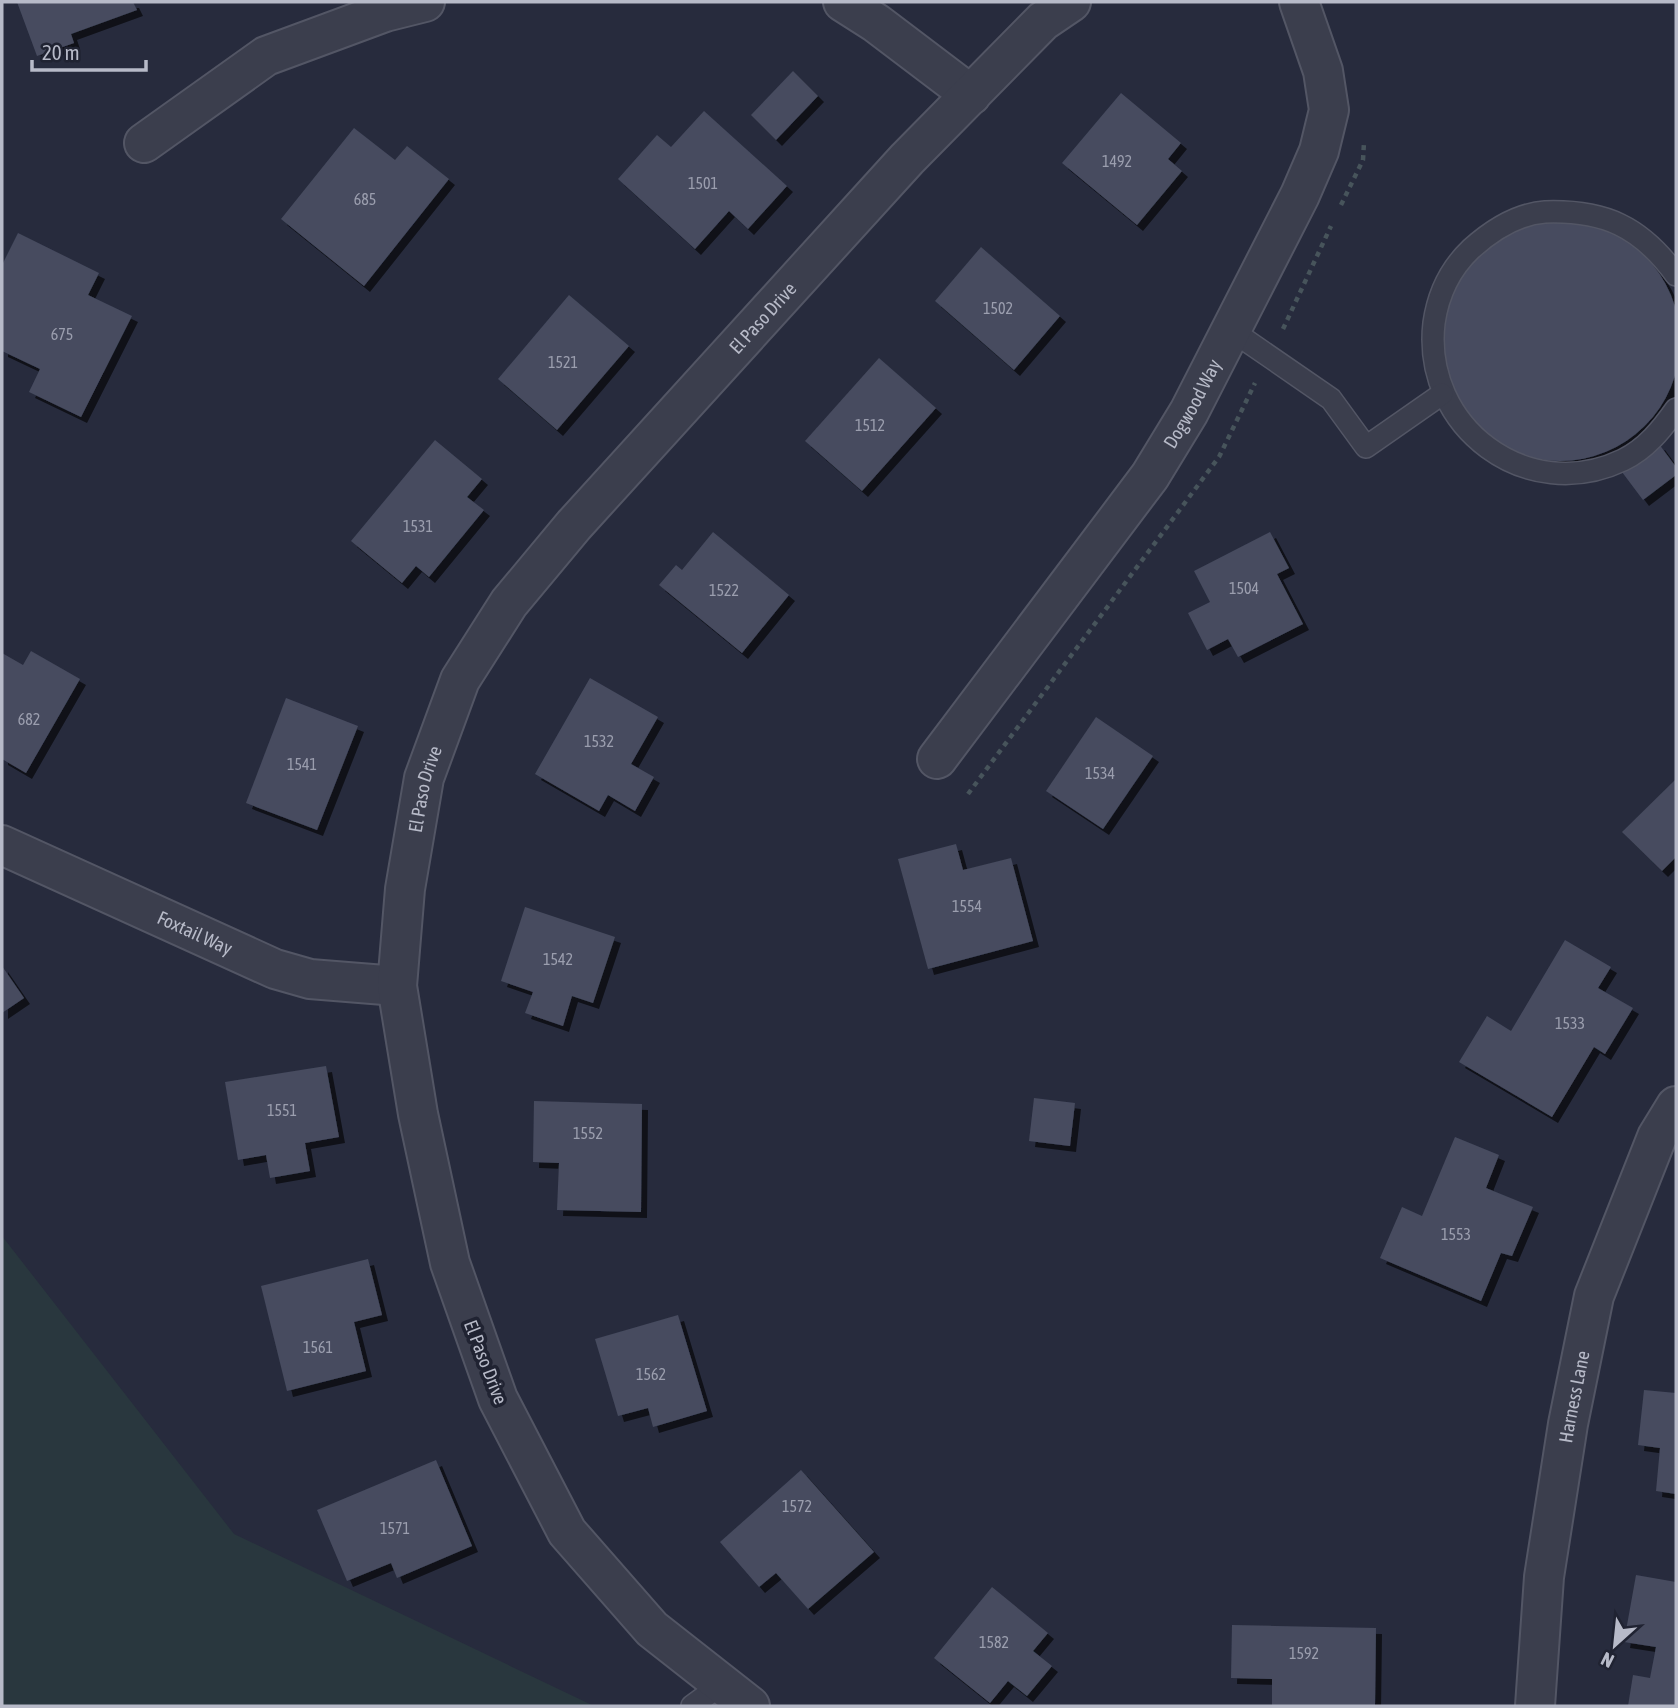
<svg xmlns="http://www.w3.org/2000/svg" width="1678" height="1708" font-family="'Asap Condensed',sans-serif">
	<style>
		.green { fill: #29373e }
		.building { fill: #464b5f; filter: url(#shadow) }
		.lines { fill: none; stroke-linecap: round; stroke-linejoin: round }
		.lane-casing { stroke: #535665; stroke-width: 24 }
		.street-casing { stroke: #535665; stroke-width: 42 }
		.path { stroke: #47545b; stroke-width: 4.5; stroke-dasharray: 5 5; stroke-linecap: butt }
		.lane { stroke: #3b3e4d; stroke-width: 21 }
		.street { stroke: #3b3e4d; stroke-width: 38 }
		.labels { text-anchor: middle; stroke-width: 7; stroke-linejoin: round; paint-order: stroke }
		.number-label { font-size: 16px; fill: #9b9eae }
		.street-label { font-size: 19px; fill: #b7bac8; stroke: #202332 }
	</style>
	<defs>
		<filter id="shadow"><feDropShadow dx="6" dy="6" stdDeviation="0" flood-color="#0009"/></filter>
	</defs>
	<rect width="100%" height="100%" fill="#272b3d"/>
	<polygon class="green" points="2,1236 234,1534 594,1706 2,1706"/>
	<g class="building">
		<polygon points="17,2 133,2 137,10 71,34 74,43 37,56"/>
		<polygon points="793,71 818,96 776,140 751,115"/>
		<polygon points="1121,93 1181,143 1168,159 1182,171 1137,225 1062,163"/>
		<polygon points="704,111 787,186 748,229 729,211 695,249 618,179 657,135 671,147"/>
		<polygon points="354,128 395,160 407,146 449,179 364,286 281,219"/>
		<circle cx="1560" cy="341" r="120"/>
		<polygon points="18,233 99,273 88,295 132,316 81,417 29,392 40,369 2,351 2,265"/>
		<polygon points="981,247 1060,316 1014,370 935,301"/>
		<polygon points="569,295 629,346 557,430 498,379"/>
		<polygon points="879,358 936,408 862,491 805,441"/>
		<polygon points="435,440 482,479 467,497 484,510 429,577 416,566 402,583 351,541"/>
		<polygon points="1659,444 1676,467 1676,475 1643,500 1622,472"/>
		<polygon points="713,532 789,595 742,653 659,585 676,565 682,570"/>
		<polygon points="1270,532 1289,568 1277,574 1303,624 1238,657 1228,639 1207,650 1188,613 1210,602 1194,571"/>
		<polygon points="31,651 80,679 26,773 2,759 2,653 23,665"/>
		<polygon points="590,678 658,717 631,764 654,777 635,811 608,795 599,811 535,774"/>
		<polygon points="286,698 358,726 317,830 246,803"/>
		<polygon points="1096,717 1153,756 1103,829 1046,791"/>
		<polygon points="1676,779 1676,857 1662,871 1622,832"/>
		<polygon points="956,844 963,870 1011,858 1033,941 928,969 898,859"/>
		<polygon points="525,907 615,937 593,1003 572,996 563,1026 525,1013 533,992 501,981"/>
		<polygon points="1565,940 1611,967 1598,988 1633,1008 1605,1054 1594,1047 1552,1117 1459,1062 1487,1016 1511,1031"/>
		<polygon points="2,966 24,998 2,1013"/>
		<polygon points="326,1066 339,1137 305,1143 310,1171 270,1178 266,1155 238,1160 225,1082"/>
		<polygon points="1034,1098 1075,1103 1070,1146 1029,1141"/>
		<polygon points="534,1101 642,1104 641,1212 557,1210 559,1163 533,1162"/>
		<polygon points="1455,1137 1499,1155 1486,1188 1533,1207 1512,1256 1501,1253 1481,1301 1380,1258 1402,1207 1422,1216"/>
		<polygon points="368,1259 382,1315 354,1322 366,1371 287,1391 261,1286"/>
		<polygon points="678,1315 707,1411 653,1427 648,1408 618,1416 595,1339"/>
		<polygon points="1644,1390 1676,1393 1676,1494 1656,1491 1660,1448 1638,1445"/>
		<polygon points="436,1460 472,1546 397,1578 391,1563 347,1581 317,1510"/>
		<polygon points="801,1470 874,1552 808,1609 776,1573 759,1587 720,1542"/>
		<polygon points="1636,1575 1676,1582 1676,1706 1628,1706 1633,1675 1650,1678 1656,1647 1624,1642"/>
		<polygon points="992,1587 1048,1633 1033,1651 1052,1666 1027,1696 1008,1681 990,1703 934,1658"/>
		<polygon points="1232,1625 1376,1628 1375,1706 1272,1706 1272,1679 1231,1678"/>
	</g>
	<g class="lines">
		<defs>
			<g id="lane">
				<path d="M1676 275C1641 227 1605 210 1545 212 1517 214 1491 231 1471 249 1450 269 1438 295 1434 323 1422 427 1527 506 1623 460 1646 449 1662 429 1676 409"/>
				<polyline points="1231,330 1331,399 1366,447 1442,394"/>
				<polyline points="692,1706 722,1684"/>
			</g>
			<g id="street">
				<polyline points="843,2 876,23 971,95"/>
				<polyline points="144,143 266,56 385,12 425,2"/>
				<path id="s1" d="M937 759 1150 476 1189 412 1300 195 1319 151 1329 110 1323 71 1299 2"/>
				<path id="s2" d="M2 845 275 969 310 979 397 986"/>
				<path id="s3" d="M750 1706 652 1629 567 1532 498 1399 450 1263 418 1114 397 986 405 889 424 778 460 680 509 603 574 525 907 159 1043 21 1071 2"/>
				<path id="s4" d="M1535 1706 1544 1577 1568 1424 1594 1296 1657 1137 1676 1106"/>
			</g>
		</defs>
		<use href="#lane" class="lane-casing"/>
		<use href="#street" class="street-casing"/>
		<g class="path">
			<polyline points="1341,205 1363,160 1364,142"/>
			<polyline points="1283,329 1331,226"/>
			<polyline points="968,794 1219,457 1255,383"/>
		</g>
		<use href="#lane" class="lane"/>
		<use href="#street" class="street"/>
	</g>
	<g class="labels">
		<g class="number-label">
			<text x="1117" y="167">1492</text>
			<text x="703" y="189">1501</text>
			<text x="365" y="205">685</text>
			<text x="998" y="314">1502</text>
			<text x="62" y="340">675</text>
			<text x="563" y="368">1521</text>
			<text x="870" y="431">1512</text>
			<text x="418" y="532">1531</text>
			<text x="1244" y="594">1504</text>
			<text x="724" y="596">1522</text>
			<text x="29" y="725">682</text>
			<text x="599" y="747">1532</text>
			<text x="302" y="770">1541</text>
			<text x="1100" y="779">1534</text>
			<text x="967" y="912">1554</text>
			<text x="558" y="965">1542</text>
			<text x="1570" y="1029">1533</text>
			<text x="282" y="1116">1551</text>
			<text x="588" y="1139">1552</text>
			<text x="1456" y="1240">1553</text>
			<text x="318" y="1353">1561</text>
			<text x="651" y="1380">1562</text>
			<text x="797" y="1512">1572</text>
			<text x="395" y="1534">1571</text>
			<text x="994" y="1648">1582</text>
			<text x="1304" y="1659">1592</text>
		</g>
		<g class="street-label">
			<text dy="7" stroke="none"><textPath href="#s3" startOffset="1617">El Paso Drive</textPath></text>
			<text dy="7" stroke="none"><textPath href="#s1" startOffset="438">Dogwood Way</textPath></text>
			<text dy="7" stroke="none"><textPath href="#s3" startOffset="1029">El Paso Drive</textPath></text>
			<text dy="7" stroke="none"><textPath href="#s2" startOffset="212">Foxtail Way</textPath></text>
			<text transform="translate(486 1362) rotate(69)" y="7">El Paso Drive</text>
			<text dy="7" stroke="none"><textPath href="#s4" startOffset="312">Harness Lane</textPath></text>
		</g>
	</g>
	<rect width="1678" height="1708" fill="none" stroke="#b7bac8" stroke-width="7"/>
	<g transform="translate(1615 1645) rotate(207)" stroke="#202332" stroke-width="5" paint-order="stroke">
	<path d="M0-5L12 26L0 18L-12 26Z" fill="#b7bac8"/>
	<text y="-10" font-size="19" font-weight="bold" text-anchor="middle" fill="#b7bac8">N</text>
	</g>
	<path d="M32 60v10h114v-10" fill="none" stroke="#b7bac8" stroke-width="3.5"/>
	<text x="42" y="60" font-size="21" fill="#b7bac8" stroke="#202332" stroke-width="5" paint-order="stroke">20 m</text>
</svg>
